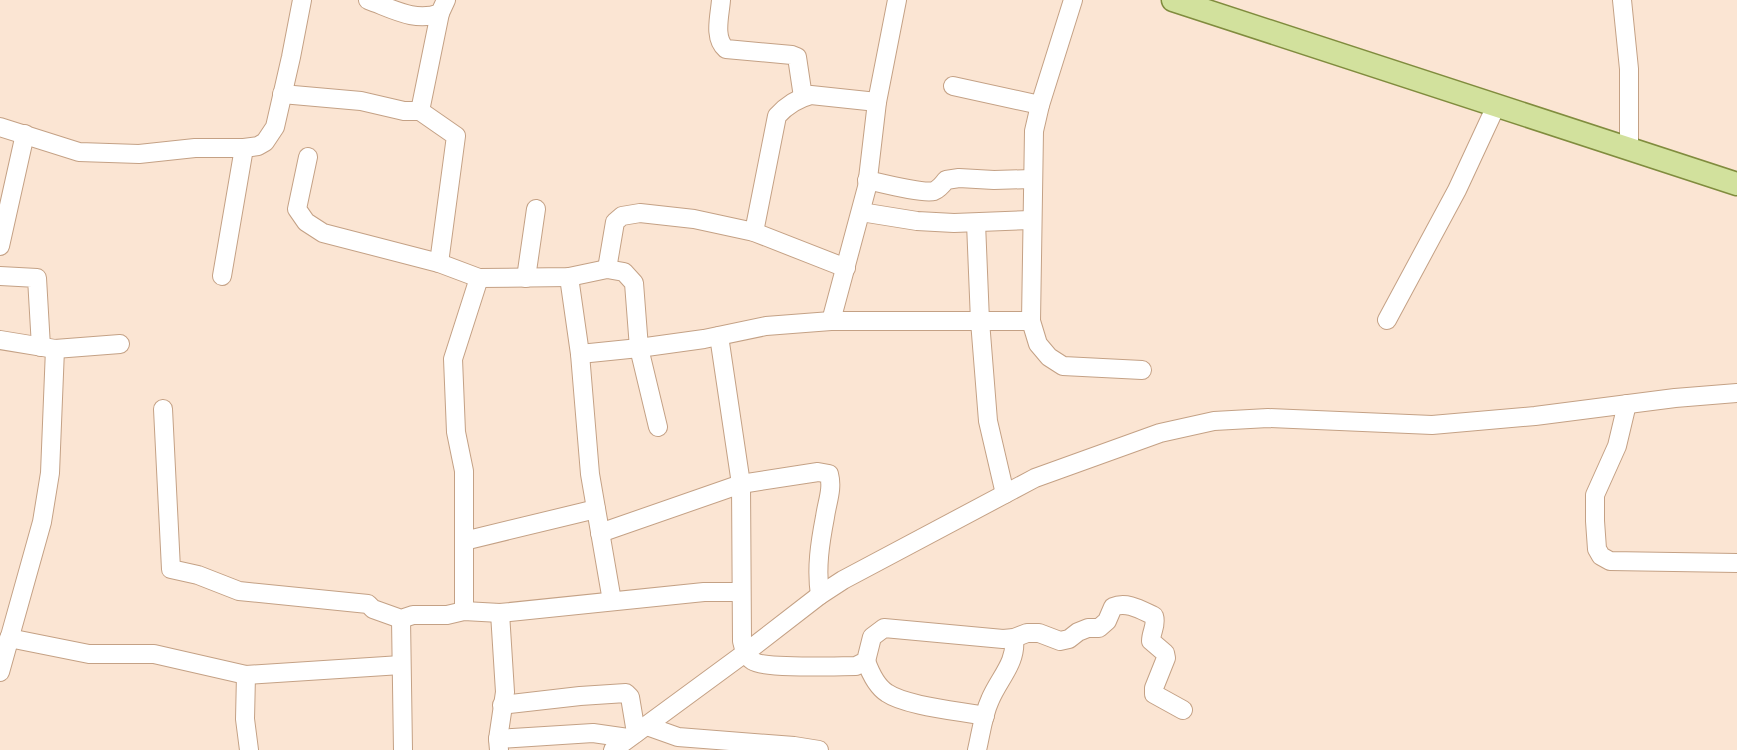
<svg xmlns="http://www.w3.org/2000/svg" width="1737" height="750" font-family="'Space Grotesk',sans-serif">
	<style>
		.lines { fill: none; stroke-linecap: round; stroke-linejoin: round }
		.minor-casing { stroke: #c4a185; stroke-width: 20 }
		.major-casing { stroke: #808c3e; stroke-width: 25 }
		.minor { stroke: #fff; stroke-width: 18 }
		.major { stroke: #d2e19d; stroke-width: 22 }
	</style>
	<rect width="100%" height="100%" fill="#fbe5d3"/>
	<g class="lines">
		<defs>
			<g id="minor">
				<path d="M368 0C391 8 415 23 440 13L446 0"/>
				<path d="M721 0C720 15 713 38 726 49L792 55 797 57 803 97"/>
				<polyline points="1073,0 1040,105 1034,131 1031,321 1038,344 1049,357 1063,366 1142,370"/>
				<polyline points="1622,0 1629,69 1629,149"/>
				<polyline points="953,86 1040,105"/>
				<polyline points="282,94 361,101 404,111 420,111 456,136 439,263"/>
				<polyline points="420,111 440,13"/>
				<polyline points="0,127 79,152 139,154 195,148 244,148 258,146 265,142 275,127 291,57 302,0"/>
				<polyline points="308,157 297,209 306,222 323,233 439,263 479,278 569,277 607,269 624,272 634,283 639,348 658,427"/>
				<path d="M867 180C881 183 923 194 934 191 939 189 943 184 946 180L959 178 994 180 1032 179"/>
				<polyline points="861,212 917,221 954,223 1031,220"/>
				<polyline points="976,223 980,321 988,421 1005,494"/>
				<path d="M754 232 777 116C786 106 799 98 811 95L877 102"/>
				<polyline points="0,246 25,134"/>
				<polyline points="607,269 615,222 622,216 640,213 694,219 754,232 846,268"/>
				<polyline points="0,276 37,278 41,347"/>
				<polyline points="222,276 244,148"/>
				<polyline points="569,277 580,354 590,474 612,601"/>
				<polyline points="526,278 536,209"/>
				<polyline points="1387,320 1457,190 1496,106"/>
				<polyline points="831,321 867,187 877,102 897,0"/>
				<path d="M719 336 741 484 742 641C744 649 745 656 753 661 764 669 838 666 856 666L866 661 872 637 884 628 1003 639 1014 638 1027 633H1039L1060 641 1069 639 1078 632 1088 628H1099L1107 621 1113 607C1127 601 1141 610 1154 616 1157 625 1151 632 1151 641L1165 653 1166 658 1154 688V694L1183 710"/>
				<polyline points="0,340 55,349 120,344"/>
				<polyline points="580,354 639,348 704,339 766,326 831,321 1031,321"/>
				<polyline points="1627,404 1617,446 1595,495 1595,521 1597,549 1601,556 1610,561 1737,563"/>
				<polyline points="163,409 171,569 198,575 239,591 368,604 373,609 401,619 413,615 447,615 464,611 500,613 704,592 741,592"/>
				<path d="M600 533 741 484 818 472 829 474C833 489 827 502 825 517 820 543 816 568 820 595"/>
				<polyline points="464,541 596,509"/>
				<polyline points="464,611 464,471 456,432 453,359 479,278"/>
				<polyline points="401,619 403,750"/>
				<polyline points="9,638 89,654 154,654 246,675 401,665"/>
				<path d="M866 661C870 672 876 686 887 693 906 706 960 711 985 716"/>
				<polyline points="0,672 42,522 50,473 55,349"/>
				<polyline points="246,675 245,719 249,750"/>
				<polyline points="502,705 580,696 626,693 630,697 636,733"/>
				<polyline points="647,726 678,737 794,746 819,750"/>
				<polyline points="498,739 593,733 628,738"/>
				<polyline points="499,750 498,739 505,692 500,613"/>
				<polyline points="613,750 745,653 820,595 843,580 1035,478 1160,433 1214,421 1268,418 1432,425 1535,416 1675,398 1737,393"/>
				<path d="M977 750C981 733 983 715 990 700 999 678 1017 663 1014 638"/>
			</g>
			<polyline id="major" points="1173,0 1737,184"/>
		</defs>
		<use href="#minor" class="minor-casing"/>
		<use href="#major" class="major-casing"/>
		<use href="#minor" class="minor"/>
		<use href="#major" class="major"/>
	</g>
</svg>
